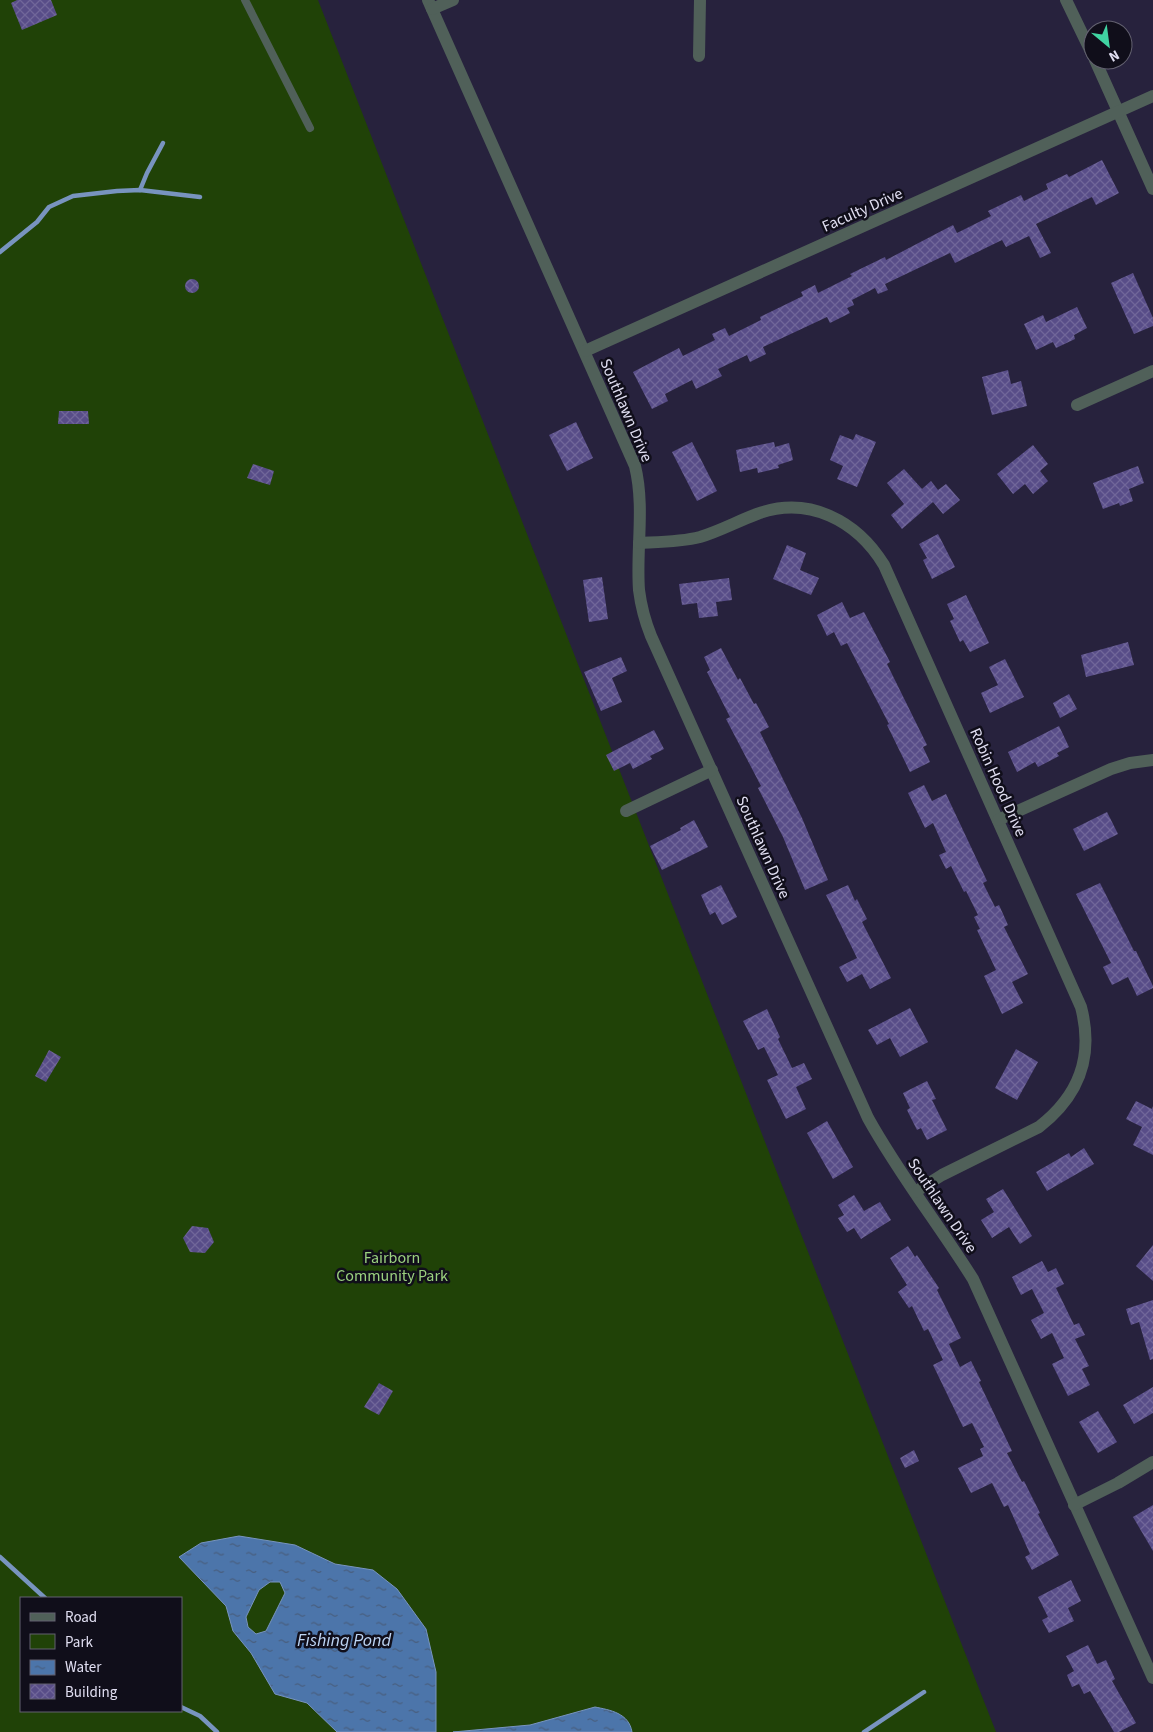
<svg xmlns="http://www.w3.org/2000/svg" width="1153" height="1732" font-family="'Source Sans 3',sans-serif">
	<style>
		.park { fill: #204207; fill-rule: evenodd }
		.water { fill: url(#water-ripples); stroke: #7894bf; fill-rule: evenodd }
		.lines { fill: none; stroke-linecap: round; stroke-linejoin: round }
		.stream { stroke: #7894bf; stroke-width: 4.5 }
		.building { fill: url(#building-cross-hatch) }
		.service { stroke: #506059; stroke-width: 8 }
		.minor { stroke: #506059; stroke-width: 12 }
		.labels { text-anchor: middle; stroke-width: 5; stroke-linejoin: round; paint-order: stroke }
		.street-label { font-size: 16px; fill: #e0def1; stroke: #100e1a }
		.park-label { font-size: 16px; fill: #9bd17f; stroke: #100e1a }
		.water-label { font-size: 18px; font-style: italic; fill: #bcd4f3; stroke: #100e1a }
	</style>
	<defs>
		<pattern id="water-ripples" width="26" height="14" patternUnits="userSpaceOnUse" patternTransform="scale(1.25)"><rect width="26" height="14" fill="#4c75aa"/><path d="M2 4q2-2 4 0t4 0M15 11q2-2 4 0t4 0" fill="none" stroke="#485e7e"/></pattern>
		<pattern id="building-cross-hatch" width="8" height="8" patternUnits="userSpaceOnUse" patternTransform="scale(1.25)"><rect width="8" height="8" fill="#584d88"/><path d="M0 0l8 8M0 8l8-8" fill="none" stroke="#706699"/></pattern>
	</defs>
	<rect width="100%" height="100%" fill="#27223d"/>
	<path class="park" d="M0 0H318L996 1732H0ZM21 1598H181V1711H21Z"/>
	<g class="water">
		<path d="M239 1536 295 1545 335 1564 373 1570 397 1589 426 1629 436 1672V1732H337L307 1703 275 1694 251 1653 233 1631 226 1606 179 1557 201 1543ZM270 1582H280L285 1593 266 1631 256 1634 248 1627 246 1617 259 1590Z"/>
		<path d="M595 1707C610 1710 629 1713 632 1732H453L530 1725Z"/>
	</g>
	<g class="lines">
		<g class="stream">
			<polyline points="140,190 147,173 163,143"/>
			<polyline points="0,252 37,222 49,207 73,196 117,191 140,190 200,197"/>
			<polyline points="0,1557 45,1598"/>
			<polyline points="181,1707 200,1716 217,1732"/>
			<polyline points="864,1732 924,1692"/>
		</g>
	</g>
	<g class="building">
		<polygon points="17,0 51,0 57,15 22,30 11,3"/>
		<polygon points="1102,160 1119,193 1096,205 1092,197 1036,224 1051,253 1040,258 1029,236 1006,247 1002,240 955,263 950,253 885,284 888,290 878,294 875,288 852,300 854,305 847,308 850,313 830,323 827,317 763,347 766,354 750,362 747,355 718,369 722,376 696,389 692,380 665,394 668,401 652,409 633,372 679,348 683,356 715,340 712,334 725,328 729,336 761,320 760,317 803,296 801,292 815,285 818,293 852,276 850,274 885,257 886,260 953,225 957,233 991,216 988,211 1021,195 1024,201 1048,189 1046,184 1067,174 1069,177"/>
		<polygon points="1133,273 1153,318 1153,326 1134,334 1111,283"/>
		<circle cx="192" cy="286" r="7"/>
		<polygon points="1077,307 1087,328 1074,335 1075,339 1056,348 1053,342 1036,350 1024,324 1043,315 1046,322"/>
		<polygon points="1008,370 1011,384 1021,381 1027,406 992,415 982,377"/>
		<polygon points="59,411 88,411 89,424 58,424"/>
		<polygon points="576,422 593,458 567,471 549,435"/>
		<polygon points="856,434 876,442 857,487 837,479 843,466 830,460 840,435 853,440"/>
		<polygon points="692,442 717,491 697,501 672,452"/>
		<polygon points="774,442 775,447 789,443 793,460 778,465 779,468 758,473 757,468 740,472 736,450"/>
		<polygon points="1033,445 1048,464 1040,471 1048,481 1033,494 1025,484 1013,494 997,474"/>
		<polygon points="253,464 274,471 270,485 247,478"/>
		<polygon points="1138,466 1144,483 1129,489 1133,501 1120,506 1119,503 1103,509 1093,483"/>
		<polygon points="904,469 922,489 931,481 938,490 946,484 960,500 943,514 933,502 902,529 891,515 904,504 887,483"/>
		<polygon points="938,534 955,567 932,579 923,560 927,558 919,544"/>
		<polygon points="787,545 806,553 800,570 819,578 811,595 773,579"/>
		<polygon points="602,577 608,619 589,622 583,580"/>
		<polygon points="729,578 732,600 716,602 718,616 699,618 697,603 682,605 679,584"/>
		<polygon points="966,595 989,643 970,652 963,640 960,642 950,621 954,619 947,604"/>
		<polygon points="842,602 850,618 864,612 890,662 887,664 927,745 923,747 930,762 910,772 887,725 889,724 847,643 841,646 834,632 827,636 817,615"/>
		<polygon points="1128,642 1134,665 1086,677 1081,655"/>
		<polygon points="721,648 738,680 740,678 754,704 756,703 769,727 760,732 802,818 828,880 805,890 783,837 758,788 761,786 726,719 730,717 707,672 710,670 704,657"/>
		<polygon points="621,657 627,671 612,678 622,702 601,711 584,672"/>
		<polygon points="1005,659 1024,697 990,713 981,693 998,685 989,667"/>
		<polygon points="1069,694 1077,709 1060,718 1053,703"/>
		<polygon points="1059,726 1069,747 1057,753 1059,756 1038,767 1035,762 1017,772 1008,752"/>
		<polygon points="654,730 664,749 650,756 652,759 633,769 630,763 614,771 606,755"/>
		<polygon points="924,785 932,801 946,794 987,881 983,883 995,907 999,905 1008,925 1004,927 1028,974 1012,982 1023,1003 1002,1014 984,976 996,970 977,930 980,929 974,917 978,915 966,891 964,892 951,866 946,869 939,855 946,852 933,823 925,828 908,793"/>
		<polygon points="1107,812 1118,834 1084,851 1073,829"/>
		<polygon points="694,820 708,847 662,870 650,846 681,830 680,828"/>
		<polygon points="1100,883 1134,951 1136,951 1153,986 1153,988 1137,996 1128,977 1112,985 1103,967 1111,963 1076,894"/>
		<polygon points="721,885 737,917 722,925 715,912 710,915 701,895"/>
		<polygon points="848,885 855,901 857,899 867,919 862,922 891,978 870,989 862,974 847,982 839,967 857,958 826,895"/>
		<polygon points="910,1008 928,1042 900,1057 890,1038 877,1045 868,1030"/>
		<polygon points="767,1009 780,1037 778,1039 792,1068 804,1063 812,1079 796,1087 806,1109 786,1119 767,1080 778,1075 764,1047 758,1050 743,1021"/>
		<polygon points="1016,1049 1038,1062 1017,1100 995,1088"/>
		<polygon points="49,1050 61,1057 46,1082 35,1076"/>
		<polygon points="927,1081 936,1099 932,1100 947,1130 927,1140 921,1128 917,1130 907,1110 910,1108 903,1093"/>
		<polygon points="1136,1101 1152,1109 1153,1106 1153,1155 1133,1145 1142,1127 1126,1119"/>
		<polygon points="827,1121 853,1167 833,1179 807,1133"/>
		<polygon points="1084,1148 1094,1164 1047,1191 1036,1172 1069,1153 1071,1157"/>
		<polygon points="1003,1189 1032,1236 1020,1244 1009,1227 992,1238 981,1220 994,1212 986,1199"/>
		<polygon points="854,1195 864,1211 880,1202 891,1220 861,1239 854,1228 847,1232 838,1218 844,1215 838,1205"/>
		<polygon points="192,1226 208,1228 214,1242 205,1253 190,1252 183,1238"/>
		<polygon points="1153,1245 1153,1281 1136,1266"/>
		<polygon points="908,1246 915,1257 917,1255 939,1288 937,1290 961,1338 949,1344 960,1367 971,1361 981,1381 979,1382 1012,1451 1007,1453 1022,1482 1024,1481 1040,1513 1038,1514 1059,1555 1032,1570 1025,1557 1030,1554 1008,1505 1004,1507 992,1483 971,1493 958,1468 983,1456 980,1449 984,1447 972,1423 963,1427 933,1365 943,1360 928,1329 924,1331 912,1306 909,1308 898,1292 907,1285 890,1258"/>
		<polygon points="1042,1261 1048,1272 1056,1268 1064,1284 1056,1288 1074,1325 1079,1323 1085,1335 1075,1339 1089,1366 1082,1369 1090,1385 1068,1396 1052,1364 1064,1358 1052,1333 1041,1339 1031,1320 1044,1313 1032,1289 1021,1295 1012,1277"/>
		<polygon points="1153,1300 1153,1359 1150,1360 1139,1322 1131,1325 1126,1309"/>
		<polygon points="379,1383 393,1391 379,1415 364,1407"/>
		<polygon points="1153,1387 1153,1413 1134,1424 1123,1405"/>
		<polygon points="1098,1411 1117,1442 1098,1453 1079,1422"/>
		<polygon points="914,1450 919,1461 905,1468 900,1458"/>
		<polygon points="1153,1505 1153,1551 1133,1517"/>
		<polygon points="1071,1580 1081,1601 1068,1608 1074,1621 1049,1633 1042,1620 1048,1617 1038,1597"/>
		<polygon points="1088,1645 1097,1664 1106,1660 1115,1679 1112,1681 1136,1723 1119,1732 1114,1732 1090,1691 1084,1694 1079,1684 1072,1687 1067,1675 1074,1671 1066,1656"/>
	</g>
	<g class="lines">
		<polyline class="service" points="245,0 310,128"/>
		<g class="minor">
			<path d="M428 0 635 466C645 507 636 549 639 590 641 606 645 621 651 636L868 1118C899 1174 939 1225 973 1279L1153 1678"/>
			<polyline points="1066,0 1093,56"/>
			<polyline points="432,9 453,0"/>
			<polyline points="699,56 700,0"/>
			<polyline points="1095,60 1153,189"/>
			<polyline points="585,351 1153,96"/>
			<polyline points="1077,405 1153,371"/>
			<path d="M639 543C660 542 681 542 700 537 720 531 738 521 757 514 809 495 857 521 884 565L1081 1007C1094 1057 1079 1096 1039 1127L942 1175 915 1192"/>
			<polyline points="626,811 712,770"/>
			<polyline points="998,820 1111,769 1130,763 1153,760"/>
			<polyline points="1074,1505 1118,1483 1153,1462"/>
		</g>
	</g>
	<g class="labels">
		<g class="street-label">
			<text transform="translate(862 209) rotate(-24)" y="6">Faculty Drive</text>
			<text transform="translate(627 410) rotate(67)" y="6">Southlawn Drive</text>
			<text transform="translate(999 782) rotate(66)" y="6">Robin Hood Drive</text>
			<text transform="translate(764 847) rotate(66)" y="6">Southlawn Drive</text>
			<text transform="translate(943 1205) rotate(56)" y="6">Southlawn Drive</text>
		</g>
		<g class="park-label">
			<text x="392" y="1263">Fairborn<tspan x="392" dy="18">Community Park</tspan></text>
		</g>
		<g class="water-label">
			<text x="344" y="1646">Fishing Pond</text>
		</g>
	</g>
	<rect x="20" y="1597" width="162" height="115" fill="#100e1a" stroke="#636170"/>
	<rect x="30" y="1613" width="25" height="8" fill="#506059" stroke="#636170"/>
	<text x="65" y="1622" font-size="15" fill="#e0def1">Road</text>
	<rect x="30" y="1634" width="25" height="15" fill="#204207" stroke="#636170"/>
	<text x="65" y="1647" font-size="15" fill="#e0def1">Park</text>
	<rect x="30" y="1660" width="25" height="15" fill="url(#water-ripples)" stroke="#636170"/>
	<text x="65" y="1672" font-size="15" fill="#e0def1">Water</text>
	<rect x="30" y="1684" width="25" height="15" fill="url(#building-cross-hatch)" stroke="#636170"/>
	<text x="65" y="1697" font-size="15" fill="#e0def1">Building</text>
	<g transform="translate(1108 45) rotate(151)"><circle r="24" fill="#100e1a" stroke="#636170"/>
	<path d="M0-4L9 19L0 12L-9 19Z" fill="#40d4a2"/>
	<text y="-8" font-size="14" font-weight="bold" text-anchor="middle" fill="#e0def1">N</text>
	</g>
</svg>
